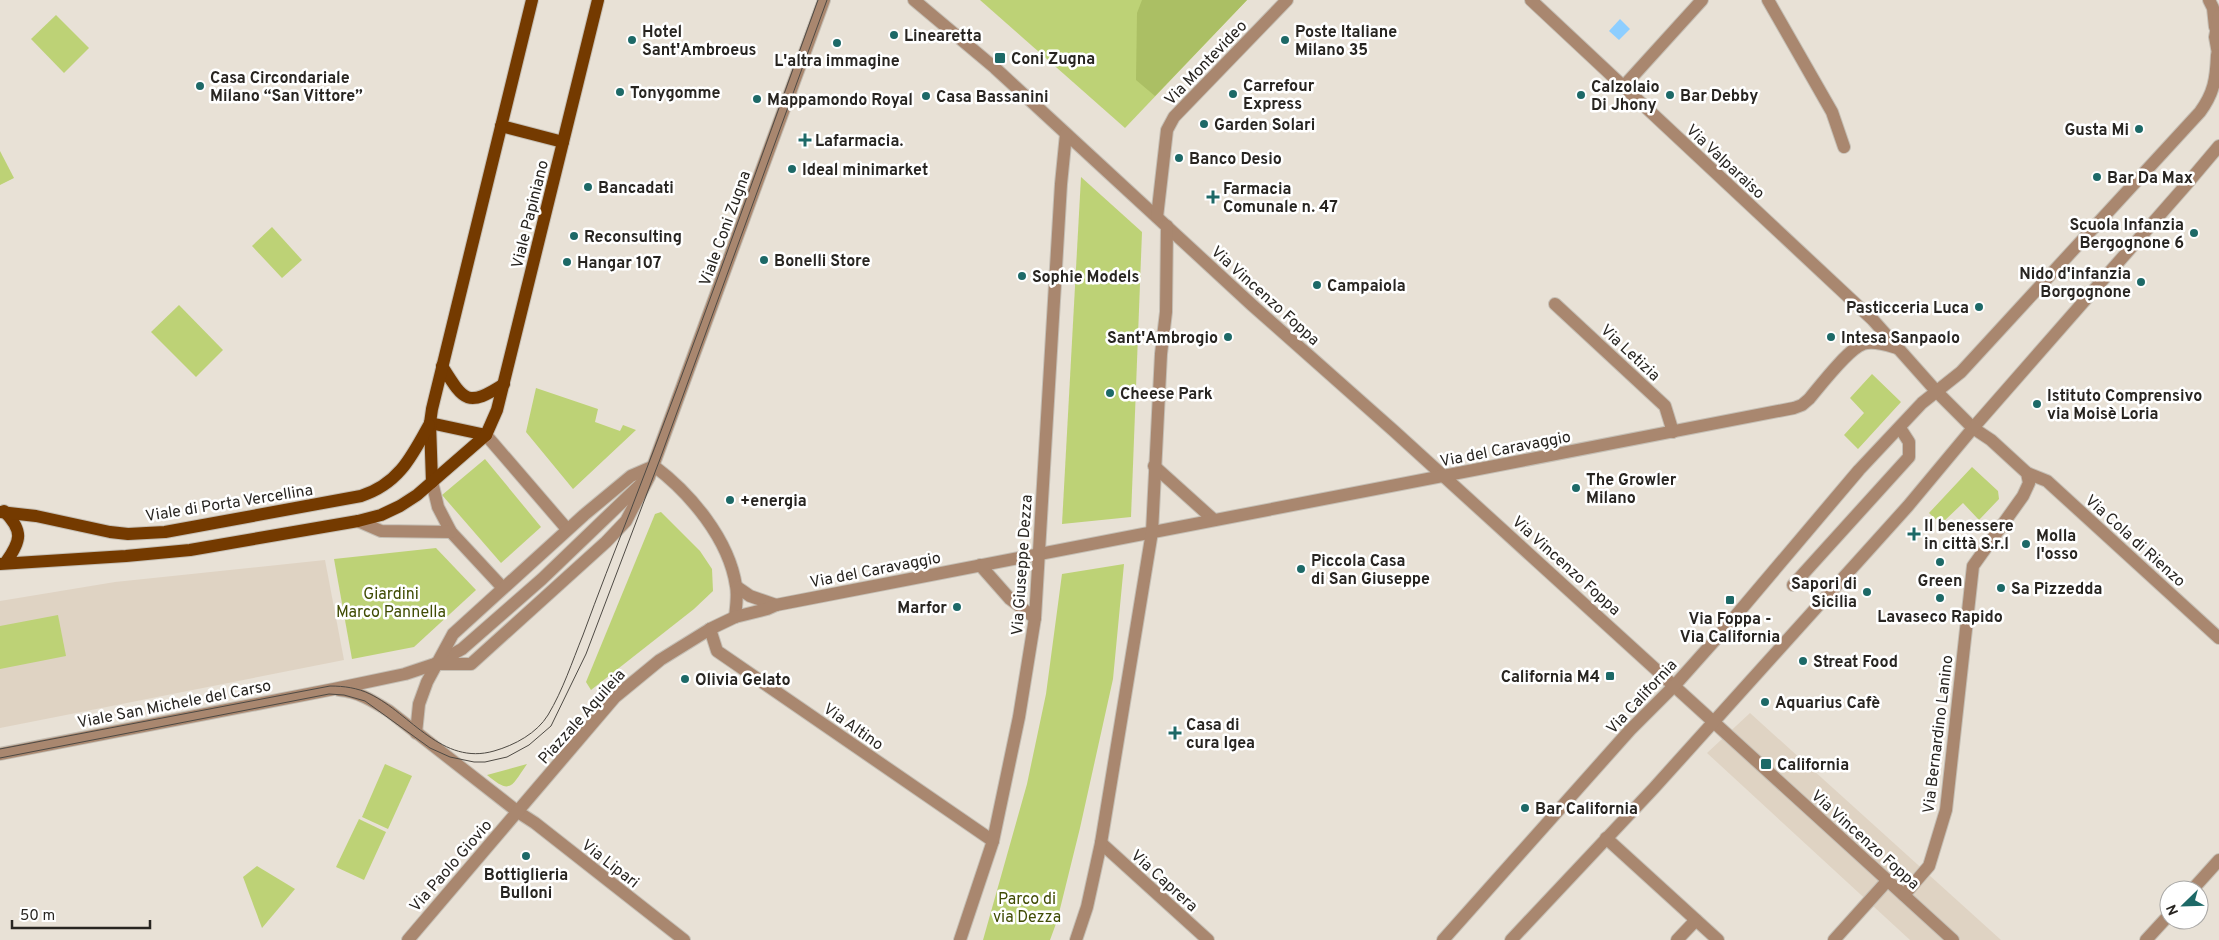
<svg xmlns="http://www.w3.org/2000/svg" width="2219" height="940" font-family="Overpass,sans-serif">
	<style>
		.built { fill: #dfd3c3 }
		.green { fill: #bdd276 }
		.forest { fill: #abbf64 }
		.water { fill: #8dceff }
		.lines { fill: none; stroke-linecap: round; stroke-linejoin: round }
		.minor-casing { stroke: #c5bfb5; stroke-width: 14 }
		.major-casing { stroke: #c5bfb5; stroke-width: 14 }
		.minor { stroke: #a9876f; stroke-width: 12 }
		.major { stroke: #743a00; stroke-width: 12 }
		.tram { stroke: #4e4a44; stroke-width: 1 }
		.poi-dot { fill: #1d6967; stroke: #fff; stroke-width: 2 }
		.labels { text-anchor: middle; stroke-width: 5; stroke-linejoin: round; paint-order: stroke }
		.poi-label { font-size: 16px; font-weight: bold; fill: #282521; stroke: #fff; text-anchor: start }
		.street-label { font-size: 16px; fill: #282521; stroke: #fff }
		.park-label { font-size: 16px; fill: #404c04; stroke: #fff }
	</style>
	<rect width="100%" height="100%" fill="#e8e1d6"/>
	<g class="built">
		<polygon points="325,560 344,660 0,728 0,601 115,582"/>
		<polygon points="1750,713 2001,940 1910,940 1707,753"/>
	</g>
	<g class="green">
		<polygon points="980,0 1247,0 1125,128"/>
		<polygon points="56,15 89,48 64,73 31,39"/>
		<polygon points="0,151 14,178 0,185"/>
		<polygon points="1081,177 1142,232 1131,517 1062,524"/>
		<polygon points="272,227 302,260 282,278 252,246"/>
		<polygon points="179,305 223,350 196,377 151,332"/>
		<polygon points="1872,374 1901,402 1858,449 1844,435 1864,413 1850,398"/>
		<polygon points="536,388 598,409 595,422 620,431 623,425 636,430 573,489 526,432"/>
		<polygon points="485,459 541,527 501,563 442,495"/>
		<polygon points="1972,467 1998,491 1999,499 1979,520 1963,503 1941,524 1929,513"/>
		<polygon points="661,512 700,551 712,569 713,591 694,609 591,690 586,682 655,514"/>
		<polygon points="436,548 476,590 414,647 352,659 334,559"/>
		<polygon points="1124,564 1113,679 1080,828 1057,921 1050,940 983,940 1027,784 1046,694 1062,574"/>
		<polygon points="58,615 66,656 0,669 0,626"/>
		<polygon points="385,764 412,776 388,829 362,817"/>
		<path d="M527 764C511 787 511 795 487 775Z"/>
		<polygon points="359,819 386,832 364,880 336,867"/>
		<polygon points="257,866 295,889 262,928 243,877"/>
	</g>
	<polygon class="forest" points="1142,0 1247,0 1155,96 1136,80 1137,13"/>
	<polygon class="water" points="1620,19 1630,29 1619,40 1609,31"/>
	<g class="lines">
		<defs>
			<g id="minor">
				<polyline points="914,0 995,68 1252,305 1394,431 1953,940"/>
				<polyline points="1531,0 1873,320 1937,392 1973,428 1991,440 2027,473 2029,483 2023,496 1973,566 1946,810 1929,866 1904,895"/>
				<polyline points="1768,0 1832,112 1844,147"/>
				<polyline points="2209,0 2213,8 2215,27"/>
				<polyline points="2219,16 2215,37 2219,59"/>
				<polyline points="1623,87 1702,0"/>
				<polyline points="1157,217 1167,130 1174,117 1287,0"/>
				<polyline points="1555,304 1665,406 1673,432"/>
				<polyline points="486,435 567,529"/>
				<path d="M654 466C690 493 729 539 736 586 738 595 736 607 735 617"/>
				<polyline points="1154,466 1214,520"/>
				<polyline points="2027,473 2047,481 2219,638"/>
				<polyline points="432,482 438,507 451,532 503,588"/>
				<polyline points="358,521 381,531 451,532"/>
				<polyline points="980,565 1010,599 1035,618"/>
				<polyline points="1793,585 1909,457 1909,442 1900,428"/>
				<polyline points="737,587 750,596 776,605"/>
				<polyline points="710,629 717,651 993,841"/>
				<polyline points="435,664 462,649 542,579 643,482"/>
				<path d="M339 690C357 691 373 701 389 711L518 812 535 823 684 940"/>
				<polyline points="416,733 419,704 427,682 453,634 584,515 631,476 654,466"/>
				<polyline points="0,754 334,689 405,674 435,664 471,664 606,542 626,521 649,477 824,0"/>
				<polyline points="1606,838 1718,940"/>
				<polyline points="1101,843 1208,940"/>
				<polyline points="2192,890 2219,860"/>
				<path d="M408 940 615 697 660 660 710 629 735 617 767 609 776 605 1794 408 1802 405 1809 399C1820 386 1848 349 1863 344 1873 340 1887 345 1897 348"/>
				<polyline points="960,940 993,841 1019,717 1035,618 1061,184 1066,134"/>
				<polyline points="1076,940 1087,907 1101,843 1152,532 1161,354 1166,312 1167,226"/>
				<path d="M1443 940 1630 730 1675 685 1716 639 1859 470 1922 403 1961 372 2200 112C2214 93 2216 79 2217 55"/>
				<polyline points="1511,940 1654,788 1908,506 1973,428 2186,185 2219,146"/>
				<polyline points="1677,940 1696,920"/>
				<polyline points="1834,940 1888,880"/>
				<polyline points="2146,940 2169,915"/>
			</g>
			<g id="major">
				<polyline points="501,126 563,142"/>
				<path d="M442 366C464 401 467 408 504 384"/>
				<polyline points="430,423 486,435"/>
				<polyline points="432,482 430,423 432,409 532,0"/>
				<path d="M4 511C24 531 21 541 6 562"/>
				<path d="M0 512 36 516 110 532 128 534 165 532 361 496C398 484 411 458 429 425"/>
				<polyline points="0,564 126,556 190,550 358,521 381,515 400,506 417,495 486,435 497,410 598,0"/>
			</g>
		</defs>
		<use href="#minor" class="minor-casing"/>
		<use href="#major" class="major-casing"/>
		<use href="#minor" class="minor"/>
		<use href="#major" class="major"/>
		<g class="tram">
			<path d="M0 749 330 686C344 686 358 688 370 694 411 714 442 766 494 751 515 745 537 733 548 715 563 690 572 662 583 635 598 594 614 553 630 512 696 342 756 171 818 0"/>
			<polyline points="0,758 329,694 344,695 365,701 430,748 450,757 474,762 485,762 507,757 529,745 551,726 586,654 660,459 827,0"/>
		</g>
	</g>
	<g class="poi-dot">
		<circle cx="894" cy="35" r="5"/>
		<circle cx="632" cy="40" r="5"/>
		<circle cx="1285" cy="40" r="5"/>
		<circle cx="837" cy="43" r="5"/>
		<rect x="994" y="52" width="12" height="12" rx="2.5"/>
		<circle cx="200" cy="86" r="5"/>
		<circle cx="620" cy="92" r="5"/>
		<circle cx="1233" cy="94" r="5"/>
		<circle cx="1581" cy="95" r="5"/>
		<circle cx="1670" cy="95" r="5"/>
		<circle cx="926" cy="96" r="5"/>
		<circle cx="757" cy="99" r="5"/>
		<circle cx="1204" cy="124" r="5"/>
		<circle cx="2139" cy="129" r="5"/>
		<path d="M802.5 132.5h5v5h5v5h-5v5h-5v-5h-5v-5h5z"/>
		<circle cx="1179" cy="158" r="5"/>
		<circle cx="792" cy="169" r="5"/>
		<circle cx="2097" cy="177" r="5"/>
		<circle cx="588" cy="187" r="5"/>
		<path d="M1210.5 189.5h5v5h5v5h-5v5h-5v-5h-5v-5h5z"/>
		<circle cx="2194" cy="233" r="5"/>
		<circle cx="574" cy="236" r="5"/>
		<circle cx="764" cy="260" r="5"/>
		<circle cx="567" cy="262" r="5"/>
		<circle cx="1022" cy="276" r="5"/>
		<circle cx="2141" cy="282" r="5"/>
		<circle cx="1317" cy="285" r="5"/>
		<circle cx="1979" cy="307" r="5"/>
		<circle cx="1228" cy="337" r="5"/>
		<circle cx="1831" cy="337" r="5"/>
		<circle cx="1110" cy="393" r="5"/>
		<circle cx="2037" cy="404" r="5"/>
		<circle cx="1576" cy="488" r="5"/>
		<circle cx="730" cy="500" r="5"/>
		<path d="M1911.5 526.5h5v5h5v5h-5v5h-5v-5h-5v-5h5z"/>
		<circle cx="2026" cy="544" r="5"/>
		<circle cx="1940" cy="562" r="5"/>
		<circle cx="1301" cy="569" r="5"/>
		<circle cx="2001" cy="588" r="5"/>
		<circle cx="1867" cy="592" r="5"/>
		<circle cx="1940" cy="598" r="5"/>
		<rect x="1725" y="595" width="10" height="10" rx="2.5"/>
		<circle cx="957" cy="607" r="5"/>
		<circle cx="1803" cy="661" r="5"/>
		<rect x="1605" y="671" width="10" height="10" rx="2.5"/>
		<circle cx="685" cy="679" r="5"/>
		<circle cx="1765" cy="702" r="5"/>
		<path d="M1172.5 725.5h5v5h5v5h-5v5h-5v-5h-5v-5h5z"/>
		<rect x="1760" y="758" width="12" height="12" rx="2.5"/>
		<circle cx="1525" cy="808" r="5"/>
		<circle cx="526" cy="856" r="5"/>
	</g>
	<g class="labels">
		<g class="poi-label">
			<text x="642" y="37">Hotel<tspan x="642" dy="18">Sant'Ambroeus</tspan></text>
			<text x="1295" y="37">Poste Italiane<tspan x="1295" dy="18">Milano 35</tspan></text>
			<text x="904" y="41">Linearetta</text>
			<text x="1011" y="64">Coni Zugna</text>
			<text x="837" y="66" text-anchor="middle">L'altra immagine</text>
			<text x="210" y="83">Casa Circondariale<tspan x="210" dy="18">Milano “San Vittore”</tspan></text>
			<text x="1243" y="91">Carrefour<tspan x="1243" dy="18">Express</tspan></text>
			<text x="1591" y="92">Calzolaio<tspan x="1591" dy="18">Di Jhony</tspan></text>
			<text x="630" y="98">Tonygomme</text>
			<text x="1680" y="101">Bar Debby</text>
			<text x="936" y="102">Casa Bassanini</text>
			<text x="767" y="105">Mappamondo Royal</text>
			<text x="1214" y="130">Garden Solari</text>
			<text x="2129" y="135" text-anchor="end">Gusta Mi</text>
			<text x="815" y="146">Lafarmacia.</text>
			<text x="1189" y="164">Banco Desio</text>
			<text x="802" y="175">Ideal minimarket</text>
			<text x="2107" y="183">Bar Da Max</text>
			<text x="598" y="193">Bancadati</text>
			<text x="1223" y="194">Farmacia<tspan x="1223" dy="18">Comunale n. 47</tspan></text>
			<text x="2184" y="230" text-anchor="end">Scuola Infanzia<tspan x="2184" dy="18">Bergognone 6</tspan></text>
			<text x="584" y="242">Reconsulting</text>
			<text x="774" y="266">Bonelli Store</text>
			<text x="577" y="268">Hangar 107</text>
			<text x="2131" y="279" text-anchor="end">Nido d'infanzia<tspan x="2131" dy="18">Borgognone</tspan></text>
			<text x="1032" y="282">Sophie Models</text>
			<text x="1327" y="291">Campaiola</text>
			<text x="1969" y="313" text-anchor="end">Pasticceria Luca</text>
			<text x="1218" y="343" text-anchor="end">Sant'Ambrogio</text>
			<text x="1841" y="343">Intesa Sanpaolo</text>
			<text x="1120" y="399">Cheese Park</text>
			<text x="2047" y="401">Istituto Comprensivo<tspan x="2047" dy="18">via Moisè Loria</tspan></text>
			<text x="1586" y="485">The Growler<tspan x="1586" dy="18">Milano</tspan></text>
			<text x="740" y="506">+energia</text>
			<text x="1924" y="531">Il benessere<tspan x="1924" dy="18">in città S.r.l</tspan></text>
			<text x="2036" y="541">Molla<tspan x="2036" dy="18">l'osso</tspan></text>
			<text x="1311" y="566">Piccola Casa<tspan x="1311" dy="18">di San Giuseppe</tspan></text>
			<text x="1940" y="586" text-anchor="middle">Green</text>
			<text x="1857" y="589" text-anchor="end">Sapori di<tspan x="1857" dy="18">Sicilia</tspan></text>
			<text x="2011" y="594">Sa Pizzedda</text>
			<text x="947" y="613" text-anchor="end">Marfor</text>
			<text x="1940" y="622" text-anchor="middle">Lavaseco Rapido</text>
			<text x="1730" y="624" text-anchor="middle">Via Foppa -<tspan x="1730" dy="18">Via California</tspan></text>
			<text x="1813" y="667">Streat Food</text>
			<text x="1600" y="682" text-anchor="end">California M4</text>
			<text x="695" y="685">Olivia Gelato</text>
			<text x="1775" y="708">Aquarius Cafè</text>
			<text x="1186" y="730">Casa di<tspan x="1186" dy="18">cura Igea</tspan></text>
			<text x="1777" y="770">California</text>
			<text x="1535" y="814">Bar California</text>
			<text x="526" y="880" text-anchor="middle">Bottiglieria<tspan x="526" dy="18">Bulloni</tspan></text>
		</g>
		<g class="street-label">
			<text transform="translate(1205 62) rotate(-46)" y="6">Via Montevideo</text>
			<text transform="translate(1726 161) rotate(43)" y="6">Via Valparaiso</text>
			<text transform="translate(529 214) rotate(-76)" y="6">Viale Papiniano</text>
			<text transform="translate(724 228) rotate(-70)" y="6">Viale Coni Zugna</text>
			<text transform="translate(1266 295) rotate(42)" y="6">Via Vincenzo Foppa</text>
			<text transform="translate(1631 352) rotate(43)" y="6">Via Letizia</text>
			<text transform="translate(1505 448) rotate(-11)" y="6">Via del Caravaggio</text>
			<text transform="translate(229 502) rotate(-9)" y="6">Viale di Porta Vercellina</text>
			<text transform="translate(2136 540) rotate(42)" y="6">Via Cola di Rienzo</text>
			<text transform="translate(1021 565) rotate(-86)" y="6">Via Giuseppe Dezza</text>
			<text transform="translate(1567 565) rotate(42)" y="6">Via Vincenzo Foppa</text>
			<text transform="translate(875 569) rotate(-11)" y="6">Via del Caravaggio</text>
			<text transform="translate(1641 696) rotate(-47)" y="6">Via California</text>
			<text transform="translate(174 703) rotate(-11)" y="6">Viale San Michele del Carso</text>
			<text transform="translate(581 716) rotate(-48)" y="6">Piazzale Aquileia</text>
			<text transform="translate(854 726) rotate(35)" y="6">Via Altino</text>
			<text transform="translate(1937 734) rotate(-83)" y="6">Via Bernardino Lanino</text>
			<text transform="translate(1866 839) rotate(42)" y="6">Via Vincenzo Foppa</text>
			<text transform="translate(611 863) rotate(38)" y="6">Via Lipari</text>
			<text transform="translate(450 865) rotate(-49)" y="6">Via Paolo Giovio</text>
			<text transform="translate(1165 880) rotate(42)" y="6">Via Caprera</text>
		</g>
		<g class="park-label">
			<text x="391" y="599">Giardini<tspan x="391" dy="18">Marco Pannella</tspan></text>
			<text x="1027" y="904">Parco di<tspan x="1027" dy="18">via Dezza</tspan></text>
		</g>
	</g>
	<g transform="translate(2184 905) rotate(247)"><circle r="24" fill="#ffffff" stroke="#a9a8a6"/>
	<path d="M0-4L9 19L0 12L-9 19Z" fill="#1d6967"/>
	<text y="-8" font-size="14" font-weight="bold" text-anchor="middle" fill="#282521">N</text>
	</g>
	<path d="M12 920v8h138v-8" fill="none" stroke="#282521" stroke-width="2.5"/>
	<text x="20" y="920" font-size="15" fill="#282521" stroke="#ffffff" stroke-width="4" paint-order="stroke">50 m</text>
</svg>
